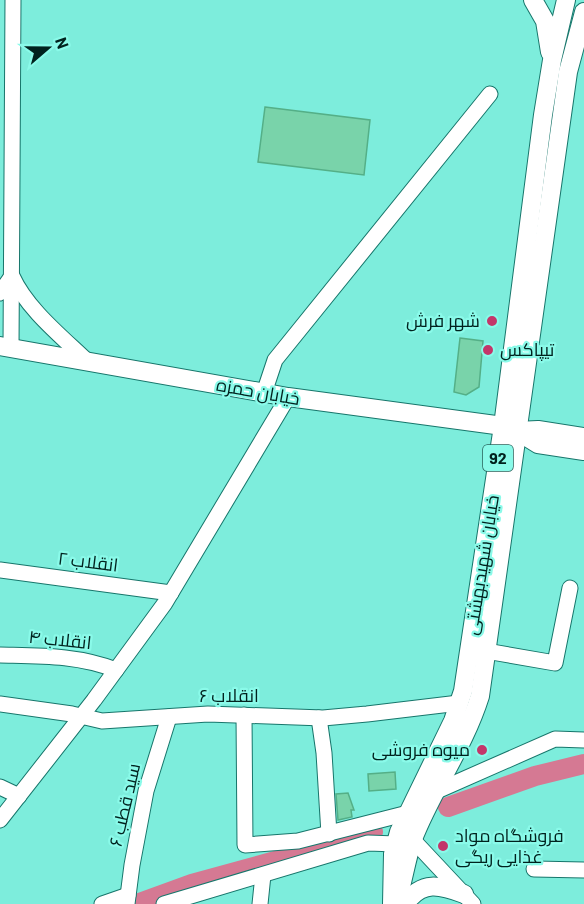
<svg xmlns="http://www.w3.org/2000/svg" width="584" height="904" font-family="Barlow,Cairo,sans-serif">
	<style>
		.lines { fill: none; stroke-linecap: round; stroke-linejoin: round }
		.river { stroke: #d57993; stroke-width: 20 }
		.building { fill: #79d3aa; stroke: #54af87; stroke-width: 1.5 }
		.minor-casing { stroke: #17766b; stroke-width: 17 }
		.major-casing { stroke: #17766b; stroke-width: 20 }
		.minor { stroke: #fff; stroke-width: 15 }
		.major { stroke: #fff; stroke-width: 18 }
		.poi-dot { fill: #c3366a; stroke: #8afae9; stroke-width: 2 }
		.labels { text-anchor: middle; stroke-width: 4.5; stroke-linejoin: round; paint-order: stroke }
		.shield { fill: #8afae9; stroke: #29635b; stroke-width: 1.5 }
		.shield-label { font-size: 16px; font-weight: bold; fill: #00221e }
		.poi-label { font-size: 18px; fill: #00221e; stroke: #8afae9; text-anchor: end }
		.street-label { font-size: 18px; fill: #00221e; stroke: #8afae9 }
	</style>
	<rect width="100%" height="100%" fill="#7deddc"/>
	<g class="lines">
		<g class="river">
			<polyline points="448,807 535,776 584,764"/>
			<polyline points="137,904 192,884 308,852 373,832"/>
		</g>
	</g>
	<g class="building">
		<polygon points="265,107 370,120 364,175 258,162"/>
		<polygon points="460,338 483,341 479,387 466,395 454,392"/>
		<polygon points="395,772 396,789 369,791 368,774"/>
		<polygon points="348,793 354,810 351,810 352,817 338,820 336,794"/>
	</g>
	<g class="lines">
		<defs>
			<g id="minor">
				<path d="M0 293 12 276C27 309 61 336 87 361"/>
				<polyline points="11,348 13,0"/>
				<polyline points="264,393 275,360 490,94"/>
				<polyline points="0,570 171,593"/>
				<polyline points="486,651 555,663 570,588"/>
				<path d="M0 655C40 656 78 655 116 670"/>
				<polyline points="0,704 72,714 102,721 208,714 323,718 367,714 459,703"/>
				<polyline points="244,715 245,845 298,841 408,813"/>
				<polyline points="319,718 324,753 329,834"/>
				<polyline points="0,787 19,796"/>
				<polyline points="437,791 555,739 584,740"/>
				<polyline points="0,820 94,700 165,603 288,397"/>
				<polyline points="405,835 413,840 473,904"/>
				<polyline points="534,869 584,870"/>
				<polyline points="102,904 128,895"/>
				<polyline points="127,904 132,865 146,791 169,717"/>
				<polyline points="164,904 368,843 396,844"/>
				<polyline points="260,904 263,875"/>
			</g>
			<g id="major">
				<polyline points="533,0 545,21 550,52"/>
				<polyline points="0,346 288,397 503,426 517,431 538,444 584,451"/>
				<polyline points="517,431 538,430 584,437"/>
				<path d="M399 894C404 876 407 857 413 839 432 790 464 747 480 696L568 72 584 12"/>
				<polyline points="392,904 393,854 399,832 453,721 463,691 503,426 543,115 552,60 566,0"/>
				<path d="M405 904C422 880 440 885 464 894"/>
			</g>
		</defs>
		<use href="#minor" class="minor-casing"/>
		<use href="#major" class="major-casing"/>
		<use href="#minor" class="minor"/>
		<use href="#major" class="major"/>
	</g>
	<g class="poi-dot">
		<circle cx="492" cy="321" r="6"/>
		<circle cx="488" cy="350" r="6"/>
		<circle cx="482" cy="750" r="6"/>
		<circle cx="443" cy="846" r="6"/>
	</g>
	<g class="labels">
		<rect class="shield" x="483" y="445" width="30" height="26" rx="4.5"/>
		<g class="shield-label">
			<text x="498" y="464">92</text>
		</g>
		<g class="poi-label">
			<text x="480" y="327">شهر فرش</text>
			<text x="500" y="356" text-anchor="start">تیپاکس</text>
			<text x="470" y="756">میوه فروشی</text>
			<text x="455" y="842" text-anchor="start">فروشگاه مواد<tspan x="455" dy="21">غذایی ریگی</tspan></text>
		</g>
		<g class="street-label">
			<text transform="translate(258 392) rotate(10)" y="6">خیابان حمزه</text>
			<text transform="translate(88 562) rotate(7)" y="6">انقلاب ۲</text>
			<text transform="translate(482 565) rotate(-81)" y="6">خیابان شهیدبهشتی</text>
			<text transform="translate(60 640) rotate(6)" y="6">انقلاب ۴</text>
			<text x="229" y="702">انقلاب ۶</text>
			<text transform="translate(125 805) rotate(-77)" y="6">سید قطب ۶</text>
		</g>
	</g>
	<g transform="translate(48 48) rotate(70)" stroke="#8afae9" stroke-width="4.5" paint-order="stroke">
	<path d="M0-4.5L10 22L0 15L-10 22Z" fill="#00221e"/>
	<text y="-9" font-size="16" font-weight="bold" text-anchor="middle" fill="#00221e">N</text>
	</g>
</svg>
